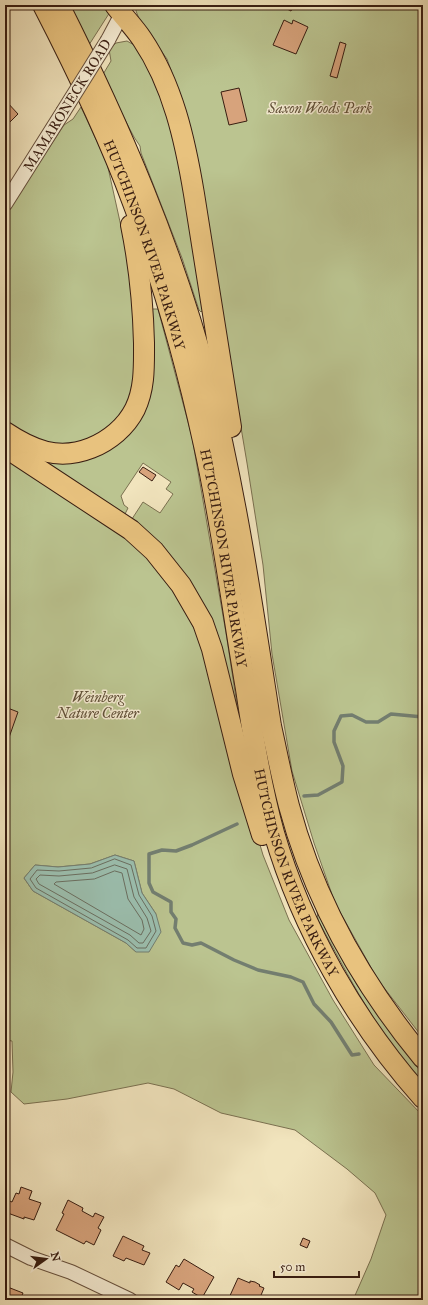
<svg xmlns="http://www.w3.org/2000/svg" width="428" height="1305" font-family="'IM FELL Great Primer',serif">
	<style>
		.green { fill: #bbc490; stroke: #7a7050; fill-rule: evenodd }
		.water { fill: #9bbfaf; stroke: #737e70 }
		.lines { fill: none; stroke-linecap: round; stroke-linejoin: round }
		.shore { stroke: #6a6e60; stroke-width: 1 }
		.stream { stroke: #737e70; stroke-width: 3.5 }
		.building { fill: #d7a37c; stroke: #381d11 }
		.minor-casing { stroke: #664f3c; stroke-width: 16 }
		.highway-casing { stroke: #381d11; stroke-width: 22 }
		.minor { stroke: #f6edd4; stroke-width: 14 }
		.highway { stroke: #e8c27e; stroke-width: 20 }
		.minor-bridge-casing { stroke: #664f3c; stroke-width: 16; stroke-linecap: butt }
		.minor-bridge { stroke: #f6edd4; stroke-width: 14 }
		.labels { text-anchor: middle; stroke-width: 3; stroke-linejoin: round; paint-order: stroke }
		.street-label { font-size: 14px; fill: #381d11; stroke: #f6edd4 }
		.park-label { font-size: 14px; font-style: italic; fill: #5f4f37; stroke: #f6edd4 }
	</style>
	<rect width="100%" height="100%" fill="#f1e4bd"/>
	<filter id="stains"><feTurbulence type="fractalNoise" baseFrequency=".005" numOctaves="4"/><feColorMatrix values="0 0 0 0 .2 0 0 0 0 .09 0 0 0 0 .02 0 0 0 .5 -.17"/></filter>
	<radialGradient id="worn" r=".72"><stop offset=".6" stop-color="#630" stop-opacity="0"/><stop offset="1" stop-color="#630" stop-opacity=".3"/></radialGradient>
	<g class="green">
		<polygon points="67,5 107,5 110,12 87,48"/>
		<polygon points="136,5 423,5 423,1038 378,980 335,903 314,843 292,771 272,654 263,565 247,463 191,131 182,101 167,59 140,21 136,11"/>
		<polygon points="127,41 136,46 144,58 167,106 187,173 204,309 201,312 199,310 182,258 141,153 140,146 134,137 102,76 111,61 109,49 116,43"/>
		<polygon points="81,107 107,163 130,267 137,344 132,405 111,432 83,445 56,447 25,436 5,422 5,215 64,125 73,119"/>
		<polygon points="151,309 158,309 192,437 226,633 240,724 222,664 130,522 143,502 160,513 173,494 166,489 171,482 143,463 121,496 124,505 128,508 123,518 40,458 122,440"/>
		<path d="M5 453 113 524 172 583 207 655 226 730 263 855 289 920 333 1000 374 1065 423 1116V1300H353L371 1259 386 1215 375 1193 347 1169 295 1130 221 1113 174 1089 148 1083 67 1099 24 1104 11 1092 13 1072 12 1041 5 1040ZM115 855 134 861 142 893 156 914 136 952 126 943 33 891 24 878 35 865 58 867 90 864Z"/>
		<path d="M317 910 357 985 423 1075V1083C379 1036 349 977 318 920Z"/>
	</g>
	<polygon class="water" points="115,855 134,861 142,893 156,914 161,932 149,952 136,952 126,943 33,891 24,878 35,865 58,867 90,864"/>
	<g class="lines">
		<g class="shore">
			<polygon points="115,859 131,865 139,895 152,916 156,931 146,948 137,948 128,940 36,888 30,879 37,870 59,871 91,868"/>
			<polygon points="115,865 127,869 134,897 147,918 151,931 143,943 139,943 130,935 39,884 36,879 40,875 59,876 92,873"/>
			<polygon points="115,871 122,873 128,899 142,920 144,929 141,935 54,884 56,882 94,879"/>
		</g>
		<g class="stream">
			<polyline points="304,796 318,795 342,782 343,766 334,742 334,731 341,716 352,715 366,722 378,722 391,714 423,717"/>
			<polyline points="237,824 192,845 176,851 162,850 149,854 149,883 153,892 171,902 171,912 176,919 175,928 183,943 192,945 201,943 234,960 258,970 291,977 303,982 314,1004 331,1022 352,1055 359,1054"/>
		</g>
	</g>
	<g class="building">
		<polygon points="284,5 293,5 294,6 291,11 283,7"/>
		<polygon points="284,20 292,24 293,20 308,27 296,54 273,45"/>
		<polygon points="340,42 346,44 337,78 330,76"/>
		<polygon points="239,88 247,121 229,125 221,92"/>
		<polygon points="6,101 18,114 5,127 5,102"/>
		<polygon points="143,467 156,475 152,481 139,472"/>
		<polygon points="5,707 18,712 6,746 5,746"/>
		<polygon points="21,1187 32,1191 29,1199 41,1203 34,1220 24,1217 24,1219 5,1212 5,1199 12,1202 16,1193 19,1194"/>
		<polygon points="68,1200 83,1208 82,1211 93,1217 95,1213 104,1217 98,1228 101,1230 94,1245 86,1241 84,1244 56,1230 64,1214 62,1213"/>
		<polygon points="123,1236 144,1246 142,1250 150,1253 144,1265 126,1258 124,1261 113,1256"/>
		<polygon points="303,1238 310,1241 307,1248 300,1245"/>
		<polygon points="184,1259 214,1277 202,1298 192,1292 194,1289 183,1283 179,1290 166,1282 176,1265 179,1267"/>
		<polygon points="238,1278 250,1283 250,1281 255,1282 260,1285 259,1286 264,1288 259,1300 228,1300"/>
		<polygon points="5,1286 23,1293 20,1300 5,1300"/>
	</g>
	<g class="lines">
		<defs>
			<g id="minor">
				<polyline points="108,40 126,6"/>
				<polyline points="5,204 63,112"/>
				<polyline points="5,1245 31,1258 71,1272 130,1300"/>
			</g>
			<g id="highway">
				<path id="s1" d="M43 5C76 69 108 135 133 203 163 281 186 363 204 445 222 526 232 608 246 689 253 737 261 786 274 833 302 929 356 1023 423 1098"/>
				<path d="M59 5C120 126 174 251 208 382 237 495 253 611 271 726 277 753 282 779 289 806 314 899 362 984 423 1058"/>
				<path d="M115 5C123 16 134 27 142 39 173 85 185 140 194 194L231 427"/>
				<path d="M5 432C32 450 58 461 91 448 109 441 126 427 135 409 145 388 144 366 144 343 143 303 139 264 131 225"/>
				<polyline points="5,447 131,530 154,551 181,585 203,623 212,649 243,774 262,835"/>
			</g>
		</defs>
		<use href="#minor" class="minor-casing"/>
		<use href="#highway" class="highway-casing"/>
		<use href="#minor" class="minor"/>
		<use href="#highway" class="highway"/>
		<defs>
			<polyline id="minor-bridge" points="63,112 108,40"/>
		</defs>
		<use href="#minor-bridge" class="minor-bridge-casing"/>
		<use href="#minor-bridge" class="minor-bridge"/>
	</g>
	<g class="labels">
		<g class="street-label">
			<text transform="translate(67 105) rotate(-58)" y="5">MAMARONECK ROAD</text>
			<text dy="5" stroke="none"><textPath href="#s1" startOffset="261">HUTCHINSON RIVER PARKWAY</textPath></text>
			<text dy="5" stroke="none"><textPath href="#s1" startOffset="585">HUTCHINSON RIVER PARKWAY</textPath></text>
			<text dy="5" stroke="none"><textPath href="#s1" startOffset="909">HUTCHINSON RIVER PARKWAY</textPath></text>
		</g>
		<g class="park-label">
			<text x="320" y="113">Saxon Woods Park</text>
			<text x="98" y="702">Weinberg<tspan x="98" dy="16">Nature Center</tspan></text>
		</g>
	</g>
	<rect width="428" height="1305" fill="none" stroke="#f1e4bd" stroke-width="20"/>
	<rect x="6" y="6" width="416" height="1293" fill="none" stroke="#381d11" stroke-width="2"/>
	<rect x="10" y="10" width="408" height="1285" fill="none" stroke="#381d11"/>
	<g transform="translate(46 1259) rotate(76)" stroke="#f6edd4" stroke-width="3" paint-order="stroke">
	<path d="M0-3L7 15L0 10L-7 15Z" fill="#381d11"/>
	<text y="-6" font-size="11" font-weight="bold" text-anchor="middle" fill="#381d11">N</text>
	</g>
	<path d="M274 1271v6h85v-6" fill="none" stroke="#381d11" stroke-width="2"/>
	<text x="280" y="1271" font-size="12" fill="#381d11" stroke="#f6edd4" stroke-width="3" paint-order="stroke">50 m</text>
	<rect width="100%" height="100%" filter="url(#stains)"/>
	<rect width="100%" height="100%" fill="url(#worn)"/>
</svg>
